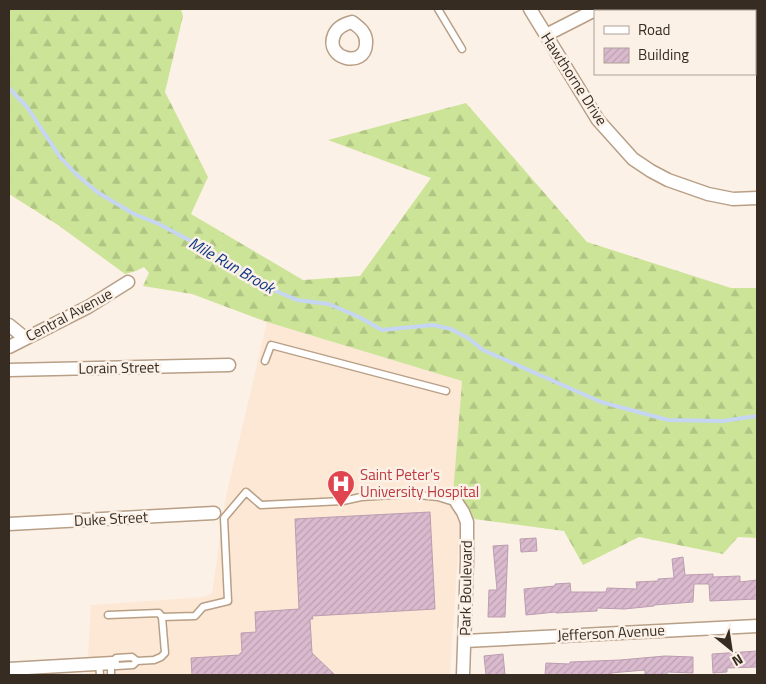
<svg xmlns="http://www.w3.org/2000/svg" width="766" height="684" font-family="'Titillium Web',sans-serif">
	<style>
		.built { fill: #fce8d5 }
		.forest { fill: url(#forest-firs) }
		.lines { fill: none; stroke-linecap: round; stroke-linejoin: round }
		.stream { stroke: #c6d6f2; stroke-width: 4 }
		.building { fill: url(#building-hatch); stroke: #bc9db0 }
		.lane-casing { stroke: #b89f86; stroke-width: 9 }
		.street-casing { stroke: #b89f86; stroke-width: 15 }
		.lane { stroke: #fff; stroke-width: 6 }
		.street { stroke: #fff; stroke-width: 12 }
		.labels { text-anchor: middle; stroke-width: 5; stroke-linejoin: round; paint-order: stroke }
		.street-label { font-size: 15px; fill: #362c22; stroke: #fcf1e7 }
		.health-label { font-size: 15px; fill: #be3a42; stroke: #fcf1e7; text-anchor: start }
		.water-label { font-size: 16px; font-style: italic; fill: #103784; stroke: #fcf1e7 }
	</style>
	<defs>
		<pattern id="forest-firs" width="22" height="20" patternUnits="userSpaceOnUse" patternTransform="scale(1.25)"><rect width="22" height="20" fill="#cce498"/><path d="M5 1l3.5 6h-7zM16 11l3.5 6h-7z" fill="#b0c483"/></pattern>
		<pattern id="building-hatch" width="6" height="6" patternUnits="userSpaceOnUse" patternTransform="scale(1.25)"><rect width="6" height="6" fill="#dabace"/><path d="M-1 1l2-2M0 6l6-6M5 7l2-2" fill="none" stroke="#bca0b1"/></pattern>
	</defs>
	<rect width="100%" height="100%" fill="#fcf1e7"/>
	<polygon class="built" points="267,322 462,381 453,494 460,521 450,675 87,675 91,605 204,597 212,593 226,496"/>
	<polygon class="forest" points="9,9 181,9 183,16 165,92 208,177 191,214 303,280 360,276 431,178 328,140 466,103 587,242 731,288 757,288 757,538 738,537 723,554 639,537 583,565 564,531 474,519 453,494 462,381 267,322 192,294 143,286 149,273 144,267 136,271 125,274 58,225 9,194"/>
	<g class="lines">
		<polyline class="stream" points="9,88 27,107 60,157 76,174 97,192 134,214 159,224 241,268 262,285 297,300 329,304 359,317 382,330 433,325 451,329 468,338 483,350 601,402 668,420 723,421 757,416"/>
	</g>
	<g class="building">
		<polygon points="430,512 435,609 312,616 313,619 310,619 312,653 335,675 192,675 191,658 240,655 240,653 242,653 241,633 256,632 255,612 299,609 295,519"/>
		<polygon points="536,538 537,551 521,552 520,539"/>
		<polygon points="508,545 505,617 488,617 489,590 497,590 493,546"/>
		<polygon points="683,557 685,575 713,574 713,577 740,576 740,582 757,580 757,599 710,601 709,584 694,584 693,602 654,605 654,606 624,609 597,608 597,611 556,613 556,612 526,615 524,589 555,586 555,584 570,583 571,592 606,592 607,588 637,589 636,582 658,581 658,579 674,578 672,559"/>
		<polygon points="757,651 757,667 727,668 727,672 713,673 712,654"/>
		<polygon points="503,654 505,675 486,675 484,656"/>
		<polygon points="665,656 693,657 693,673 667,672 667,675 645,675 645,670 611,673 611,675 545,675 546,663 570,664 570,662 620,660"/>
	</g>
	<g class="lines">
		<defs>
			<g id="lane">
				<polyline points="438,9 462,49"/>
				<polyline points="265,361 271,345 446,391"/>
				<polyline points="108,615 159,613 162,617 165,653 161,657 154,660 137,661 133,665 116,666 113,663 116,658 132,657 137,661"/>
				<polyline points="162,617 195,616 203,607 228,601 224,518 246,492 261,505 343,501 361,497 409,494 438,497 457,503"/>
				<polyline points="111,663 111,675"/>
				<polyline points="99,664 100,675"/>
			</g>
			<g id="street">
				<polyline points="530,9 598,120 633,159 651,171 668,180 708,194 733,199 757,198"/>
				<path d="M352 22C360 28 367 33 366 44 365 69 324 59 334 35 337 27 344 24 352 22Z"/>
				<polyline points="546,35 597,9"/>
				<polyline points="9,325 25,338"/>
				<polyline points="9,347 88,307 128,282"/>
				<polyline points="9,370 229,365"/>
				<polyline points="457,503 463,512 467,522 467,560 463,675"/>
				<polyline points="9,524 214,513"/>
				<polyline points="465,641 757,626"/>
				<polyline points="9,669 113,663"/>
			</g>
		</defs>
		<use href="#lane" class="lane-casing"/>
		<use href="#street" class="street-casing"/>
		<use href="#lane" class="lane"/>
		<use href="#street" class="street"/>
	</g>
	<defs>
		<symbol id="hospital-pin" viewBox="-11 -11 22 30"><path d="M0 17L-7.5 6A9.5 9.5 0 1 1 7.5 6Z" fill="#e0444e" stroke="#fcf1e7"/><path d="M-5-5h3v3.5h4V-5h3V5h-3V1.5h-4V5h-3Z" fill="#fff"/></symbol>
	</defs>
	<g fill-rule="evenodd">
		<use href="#hospital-pin" x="325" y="468" width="32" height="43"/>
	</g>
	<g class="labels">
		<g class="street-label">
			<text transform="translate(574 79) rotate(57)" y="5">Hawthorne Drive</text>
			<text transform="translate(69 315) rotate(-28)" y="5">Central Avenue</text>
			<text transform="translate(119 368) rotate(-1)" y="5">Lorain Street</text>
			<text transform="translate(111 519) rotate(-3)" y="5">Duke Street</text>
			<text transform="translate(466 588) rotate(-89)" y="5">Park Boulevard</text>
			<text transform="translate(611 633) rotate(-3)" y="5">Jefferson Avenue</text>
		</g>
		<g class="health-label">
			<text x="360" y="480">Saint Peter's<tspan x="360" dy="17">University Hospital</tspan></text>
		</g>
		<g class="water-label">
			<text transform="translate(232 265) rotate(30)" y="6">Mile Run Brook</text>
		</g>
	</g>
	<rect width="766" height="684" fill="none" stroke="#362c22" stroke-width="20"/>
	<rect x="594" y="10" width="162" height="65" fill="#fcf1e7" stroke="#ada298"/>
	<rect x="604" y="26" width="25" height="8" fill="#ffffff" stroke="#ada298"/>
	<text x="638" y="35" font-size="15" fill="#362c22">Road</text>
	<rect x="604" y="48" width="25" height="15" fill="url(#building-hatch)" stroke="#ada298"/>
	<text x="638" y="60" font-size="15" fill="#362c22">Building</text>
	<g transform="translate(731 649) rotate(150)" stroke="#fcf1e7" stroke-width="4" paint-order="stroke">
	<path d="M0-4L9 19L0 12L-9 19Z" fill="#362c22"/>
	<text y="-8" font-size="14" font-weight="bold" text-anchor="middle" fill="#362c22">N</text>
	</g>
</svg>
